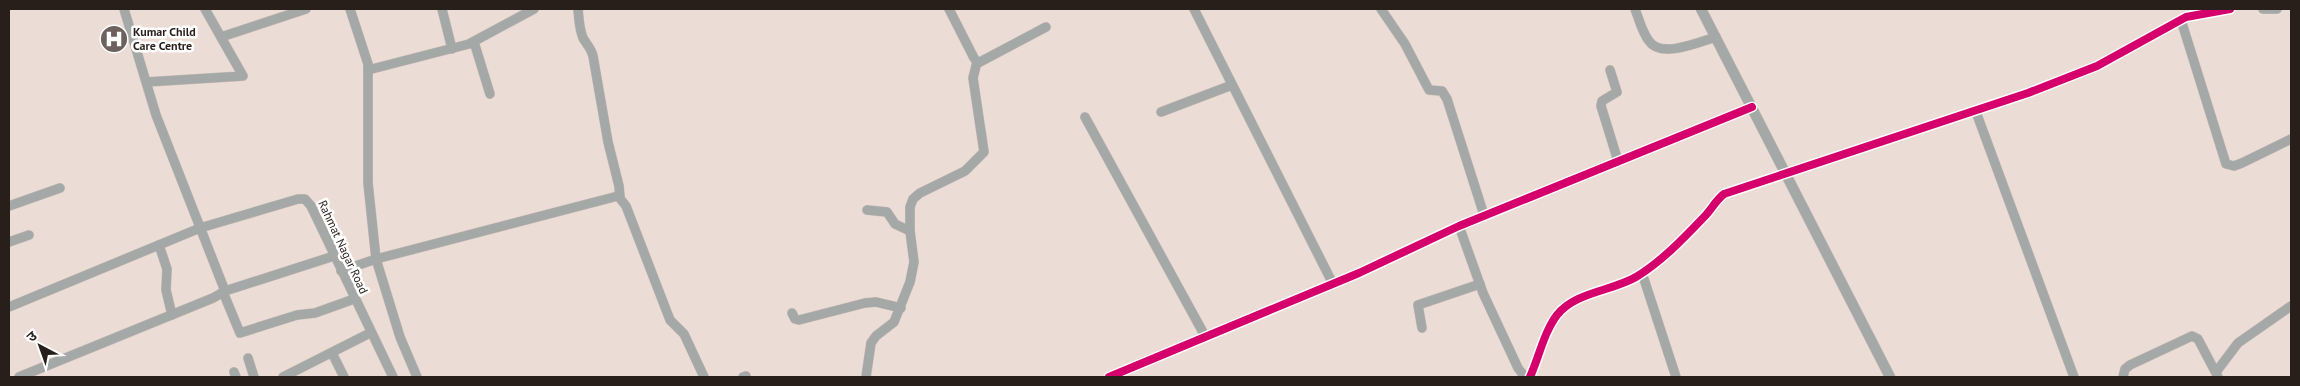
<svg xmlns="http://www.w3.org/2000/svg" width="2300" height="386" font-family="'PT Sans','Noto Sans Devanagari',sans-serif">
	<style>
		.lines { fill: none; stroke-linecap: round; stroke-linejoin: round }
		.minor-casing { stroke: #c6bbb5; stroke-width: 10 }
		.tertiary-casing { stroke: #c6bbb5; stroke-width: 11 }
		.minor { stroke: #a4a8a6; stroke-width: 9 }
		.tertiary { stroke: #a4a8a6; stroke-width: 10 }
		.cycleway-casing { stroke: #fff; stroke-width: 11 }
		.cycleway { stroke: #d6006c; stroke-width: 8 }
		.labels { text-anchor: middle; stroke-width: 5; stroke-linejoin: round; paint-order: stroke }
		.poi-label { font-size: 12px; font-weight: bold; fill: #281f1b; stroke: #fff; text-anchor: start }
		.street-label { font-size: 12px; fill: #281f1b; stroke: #fff }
	</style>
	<rect width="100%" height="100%" fill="#ebdcd5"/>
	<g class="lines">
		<defs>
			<g id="minor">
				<polyline points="350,9 368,64 368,183 376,259 400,337 417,377"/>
				<polyline points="442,9 452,49"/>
				<path d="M578 9C579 19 579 28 583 38 587 45 591 48 593 56L608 142 619 186 620 197"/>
				<polyline points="949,9 974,58 978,63 1046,27"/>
				<polyline points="1194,9 1333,284"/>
				<polyline points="1381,9 1405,44 1429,90 1442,91 1447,99 1484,215"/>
				<path d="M1635 9C1639 19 1642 32 1649 41 1661 59 1699 42 1716 37"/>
				<polyline points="2263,9 2277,9"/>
				<polyline points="2181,20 2226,164 2234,166 2242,163 2291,139"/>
				<polyline points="221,37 306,9"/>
				<polyline points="474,42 490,94"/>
				<polyline points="368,70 469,44 534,9"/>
				<polyline points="1610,70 1617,92 1602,101 1601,106 1618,161"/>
				<polyline points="147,82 243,76 205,9"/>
				<polyline points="1161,112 1232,85"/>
				<polyline points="1976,112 2074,377"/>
				<polyline points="1085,117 1205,336"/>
				<polyline points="9,206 60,188"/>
				<polyline points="867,210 887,212 895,224 910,231"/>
				<polyline points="1459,226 1483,293 1518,368 1525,377"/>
				<polyline points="9,242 29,235"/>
				<polyline points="159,245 167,269 166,290 172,315"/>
				<polyline points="341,271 376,259 618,196 626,206 670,320 684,334 704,377"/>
				<polyline points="1642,273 1676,377"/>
				<polyline points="225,291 334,256"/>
				<polyline points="223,292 240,333 297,315 315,313 354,299"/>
				<polyline points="9,307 200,228 298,199 305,199 311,206 393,377"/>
				<polyline points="792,313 795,319 799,320 865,303 876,302 901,308"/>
				<polyline points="1422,328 1418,305 1480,284"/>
				<polyline points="332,353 344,377"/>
				<polyline points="248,358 254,377"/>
				<polyline points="234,372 236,377"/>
				<polyline points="2216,372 2238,343 2291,306"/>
				<polyline points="19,377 213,298 225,291 156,115 124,9"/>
				<polyline points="283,377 370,333"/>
				<polyline points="743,377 746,376"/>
				<polyline points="866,377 871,343 876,336 894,322 910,282 914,262 910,231 910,207 913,199 920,193 965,171 984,152 973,78 977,62"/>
				<polyline points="1109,377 1359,273 1459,226 1752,107"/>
				<path d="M1530 377C1539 357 1544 332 1557 315 1575 292 1612 291 1636 277 1661 262 1684 238 1704 217 1712 209 1715 201 1724 194L2028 93 2097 66 2186 17 2230 9"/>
				<polyline points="2123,377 2125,369 2130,365 2192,336 2198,339 2218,377"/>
			</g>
			<polyline id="tertiary" points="1701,9 1890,377"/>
		</defs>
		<use href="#minor" class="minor-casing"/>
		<use href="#tertiary" class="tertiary-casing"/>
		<use href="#minor" class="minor"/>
		<use href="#tertiary" class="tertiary"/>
		<defs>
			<g id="cycleway">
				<polyline points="1109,377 1359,273 1459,226 1752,107"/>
				<path d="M1530 377C1539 357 1544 332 1557 315 1575 292 1612 291 1636 277 1661 262 1684 238 1704 217 1712 209 1715 201 1724 194L2028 93 2097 66 2186 17 2230 9"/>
			</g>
		</defs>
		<use href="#cycleway" class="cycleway-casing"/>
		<use href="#cycleway" class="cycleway"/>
	</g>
	<defs>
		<symbol id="hospital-disc" viewBox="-11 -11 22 22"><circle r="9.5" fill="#6c615c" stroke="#fff"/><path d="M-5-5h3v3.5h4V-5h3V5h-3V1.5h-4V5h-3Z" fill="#fff"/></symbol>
	</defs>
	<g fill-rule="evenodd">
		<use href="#hospital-disc" x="98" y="23" width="32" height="32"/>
	</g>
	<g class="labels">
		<g class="poi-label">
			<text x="133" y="36">Kumar Child<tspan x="133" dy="14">Care Centre</tspan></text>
		</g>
		<g class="street-label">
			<text transform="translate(343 247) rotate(65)" y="4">Rahmat Nagar Road</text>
		</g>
	</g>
	<rect width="2300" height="386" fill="none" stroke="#281f1b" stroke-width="20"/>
	<g transform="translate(40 346) rotate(319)" stroke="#ffffff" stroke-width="4" paint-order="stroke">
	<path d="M0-4L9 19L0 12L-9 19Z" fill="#281f1b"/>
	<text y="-8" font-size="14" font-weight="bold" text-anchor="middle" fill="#281f1b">उ</text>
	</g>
</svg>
